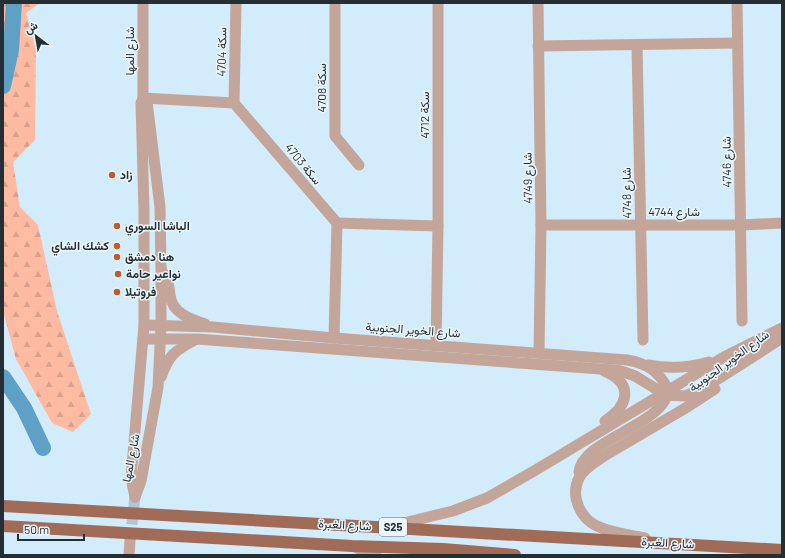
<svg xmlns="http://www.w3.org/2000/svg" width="785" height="558" font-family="Barlow,Vazirmatn,sans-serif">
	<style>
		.forest { fill: url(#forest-firs) }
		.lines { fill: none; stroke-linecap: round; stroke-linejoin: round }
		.river { stroke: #5fa0c5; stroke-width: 16 }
		.minor-tunnel { stroke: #afc6d4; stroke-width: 11; stroke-dasharray: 11 5.5; stroke-linecap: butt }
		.minor { stroke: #c3a599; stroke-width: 11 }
		.major { stroke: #a06c58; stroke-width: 12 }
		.poi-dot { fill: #c15a2f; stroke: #ecf7fd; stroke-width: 1.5 }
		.labels { text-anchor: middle; stroke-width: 3; stroke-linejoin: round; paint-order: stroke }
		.shield { fill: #ecf7fd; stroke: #606a70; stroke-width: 1 }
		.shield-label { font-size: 11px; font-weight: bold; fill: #242e34 }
		.street-label { font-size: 12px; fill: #242e34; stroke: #ecf7fd }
		.poi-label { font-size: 12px; font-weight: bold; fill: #242e34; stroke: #ecf7fd; text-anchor: start }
	</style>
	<defs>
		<pattern id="forest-firs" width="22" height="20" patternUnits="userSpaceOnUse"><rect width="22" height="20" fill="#ffbba2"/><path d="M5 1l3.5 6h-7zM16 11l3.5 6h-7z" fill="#daa18c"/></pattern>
	</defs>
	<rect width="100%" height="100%" fill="#d2ecfc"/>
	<polygon class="forest" points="3,3 40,3 26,13 36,49 35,140 13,162 20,207 38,225 57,311 91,414 73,432 52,423 16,359 3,311"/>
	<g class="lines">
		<g class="river">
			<polyline points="3,86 11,50 14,3"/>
			<polyline points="3,377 24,408 43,448"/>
		</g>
		<polyline class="minor-tunnel" points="130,541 135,497"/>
		<g class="minor">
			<polyline points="335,3 335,136 359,165"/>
			<polyline points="538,3 541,225 539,353"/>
			<polyline points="737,3 742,321"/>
			<polyline points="637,45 643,340"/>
			<polyline points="538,46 737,43"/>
			<polyline points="143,98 234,103 337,223 334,338"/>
			<polyline points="234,103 236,3"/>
			<polyline points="337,223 438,226"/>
			<polyline points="541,225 741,225 782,223"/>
			<path d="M162 271C168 280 169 285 170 295 172 313 190 319 205 324"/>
			<path d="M144 325 213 327 334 338 627 360C647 363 660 372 668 390"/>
			<polyline points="143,339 197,339 614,370 621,371 635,376 666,395 685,396 701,389 723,376 782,338"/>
			<polyline points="436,345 438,226 438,3"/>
			<path d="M648 365C669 369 689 368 709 362"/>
			<path d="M604 371C635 384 628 406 605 421"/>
			<path d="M161 377C169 355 174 351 195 340"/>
			<path d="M579 472C582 439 666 425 668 390"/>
			<polyline points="135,497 131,478 144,325 144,210 141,103 143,98 143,3"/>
			<polyline points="135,497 141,481 158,387 161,326 161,271 160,207 147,102"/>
			<polyline points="391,526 453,511 487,498 534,471 724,357 782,328"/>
			<path d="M645 538C630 535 612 533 597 526 580 518 570 496 579 478 584 468 596 462 604 456L689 406 715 389"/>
			<polyline points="357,548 376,555"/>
			<polyline points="129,555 130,541"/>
		</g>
		<g class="major">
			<path d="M3 506C263 523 522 533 782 550"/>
			<polyline points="3,526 352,546 443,549 515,555"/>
		</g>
	</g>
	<g class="poi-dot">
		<circle cx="112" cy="175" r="4"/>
		<circle cx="117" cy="226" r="4"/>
		<circle cx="117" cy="246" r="4"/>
		<circle cx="117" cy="257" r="4"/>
		<circle cx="118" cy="274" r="4"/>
		<circle cx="117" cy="292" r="4"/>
	</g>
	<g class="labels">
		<rect class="shield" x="379" y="518" width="28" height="18" rx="3"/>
		<g class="shield-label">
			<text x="393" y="531">S25</text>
		</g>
		<g class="street-label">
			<text transform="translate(130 51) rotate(-90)" y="4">شارع المها</text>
			<text transform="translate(222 52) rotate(-89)" y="4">سكة 4704</text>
			<text transform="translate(322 88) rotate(-90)" y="4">سكة 4708</text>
			<text transform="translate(425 115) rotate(-90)" y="4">سكة 4712</text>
			<text transform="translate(727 162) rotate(-91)" y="4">4746 شارع</text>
			<text transform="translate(303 164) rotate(50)" y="4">4703 سكة</text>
			<text transform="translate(528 178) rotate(-91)" y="4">4749 شارع</text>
			<text transform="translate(627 193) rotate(-91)" y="4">4748 شارع</text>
			<text x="674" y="216">4744 شارع</text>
			<text transform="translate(413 330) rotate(4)" y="4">شارع الخوير الجنوبية</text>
			<text transform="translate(729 361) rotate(-36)" y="4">شارع الخوير الجنوبية</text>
			<text transform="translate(131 458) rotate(-79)" y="4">شارع المها</text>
			<text transform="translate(345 525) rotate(3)" y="4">شارع الغبرة</text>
			<text transform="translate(668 543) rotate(3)" y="4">شارع الغبرة</text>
		</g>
		<g class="poi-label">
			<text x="120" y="179">زاد</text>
			<text x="125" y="230">الباشا السوري</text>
			<text x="109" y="250" text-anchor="end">كشك الشاي</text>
			<text x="125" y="261">هنا دمشق</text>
			<text x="126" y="278">نواعير حامة</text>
			<text x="125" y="296">فروتيلا</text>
		</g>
	</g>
	<rect width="785" height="558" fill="none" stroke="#242e34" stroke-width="8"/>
	<g transform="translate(36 36) rotate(329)" stroke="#ecf7fd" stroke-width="3" paint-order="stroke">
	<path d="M0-3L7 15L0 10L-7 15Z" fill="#242e34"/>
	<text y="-6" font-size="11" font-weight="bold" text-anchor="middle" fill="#242e34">ش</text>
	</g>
	<path d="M18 534v6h66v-6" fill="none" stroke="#242e34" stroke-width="2"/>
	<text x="24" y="534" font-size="12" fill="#242e34" stroke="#ecf7fd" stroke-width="3" paint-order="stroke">50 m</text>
</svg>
